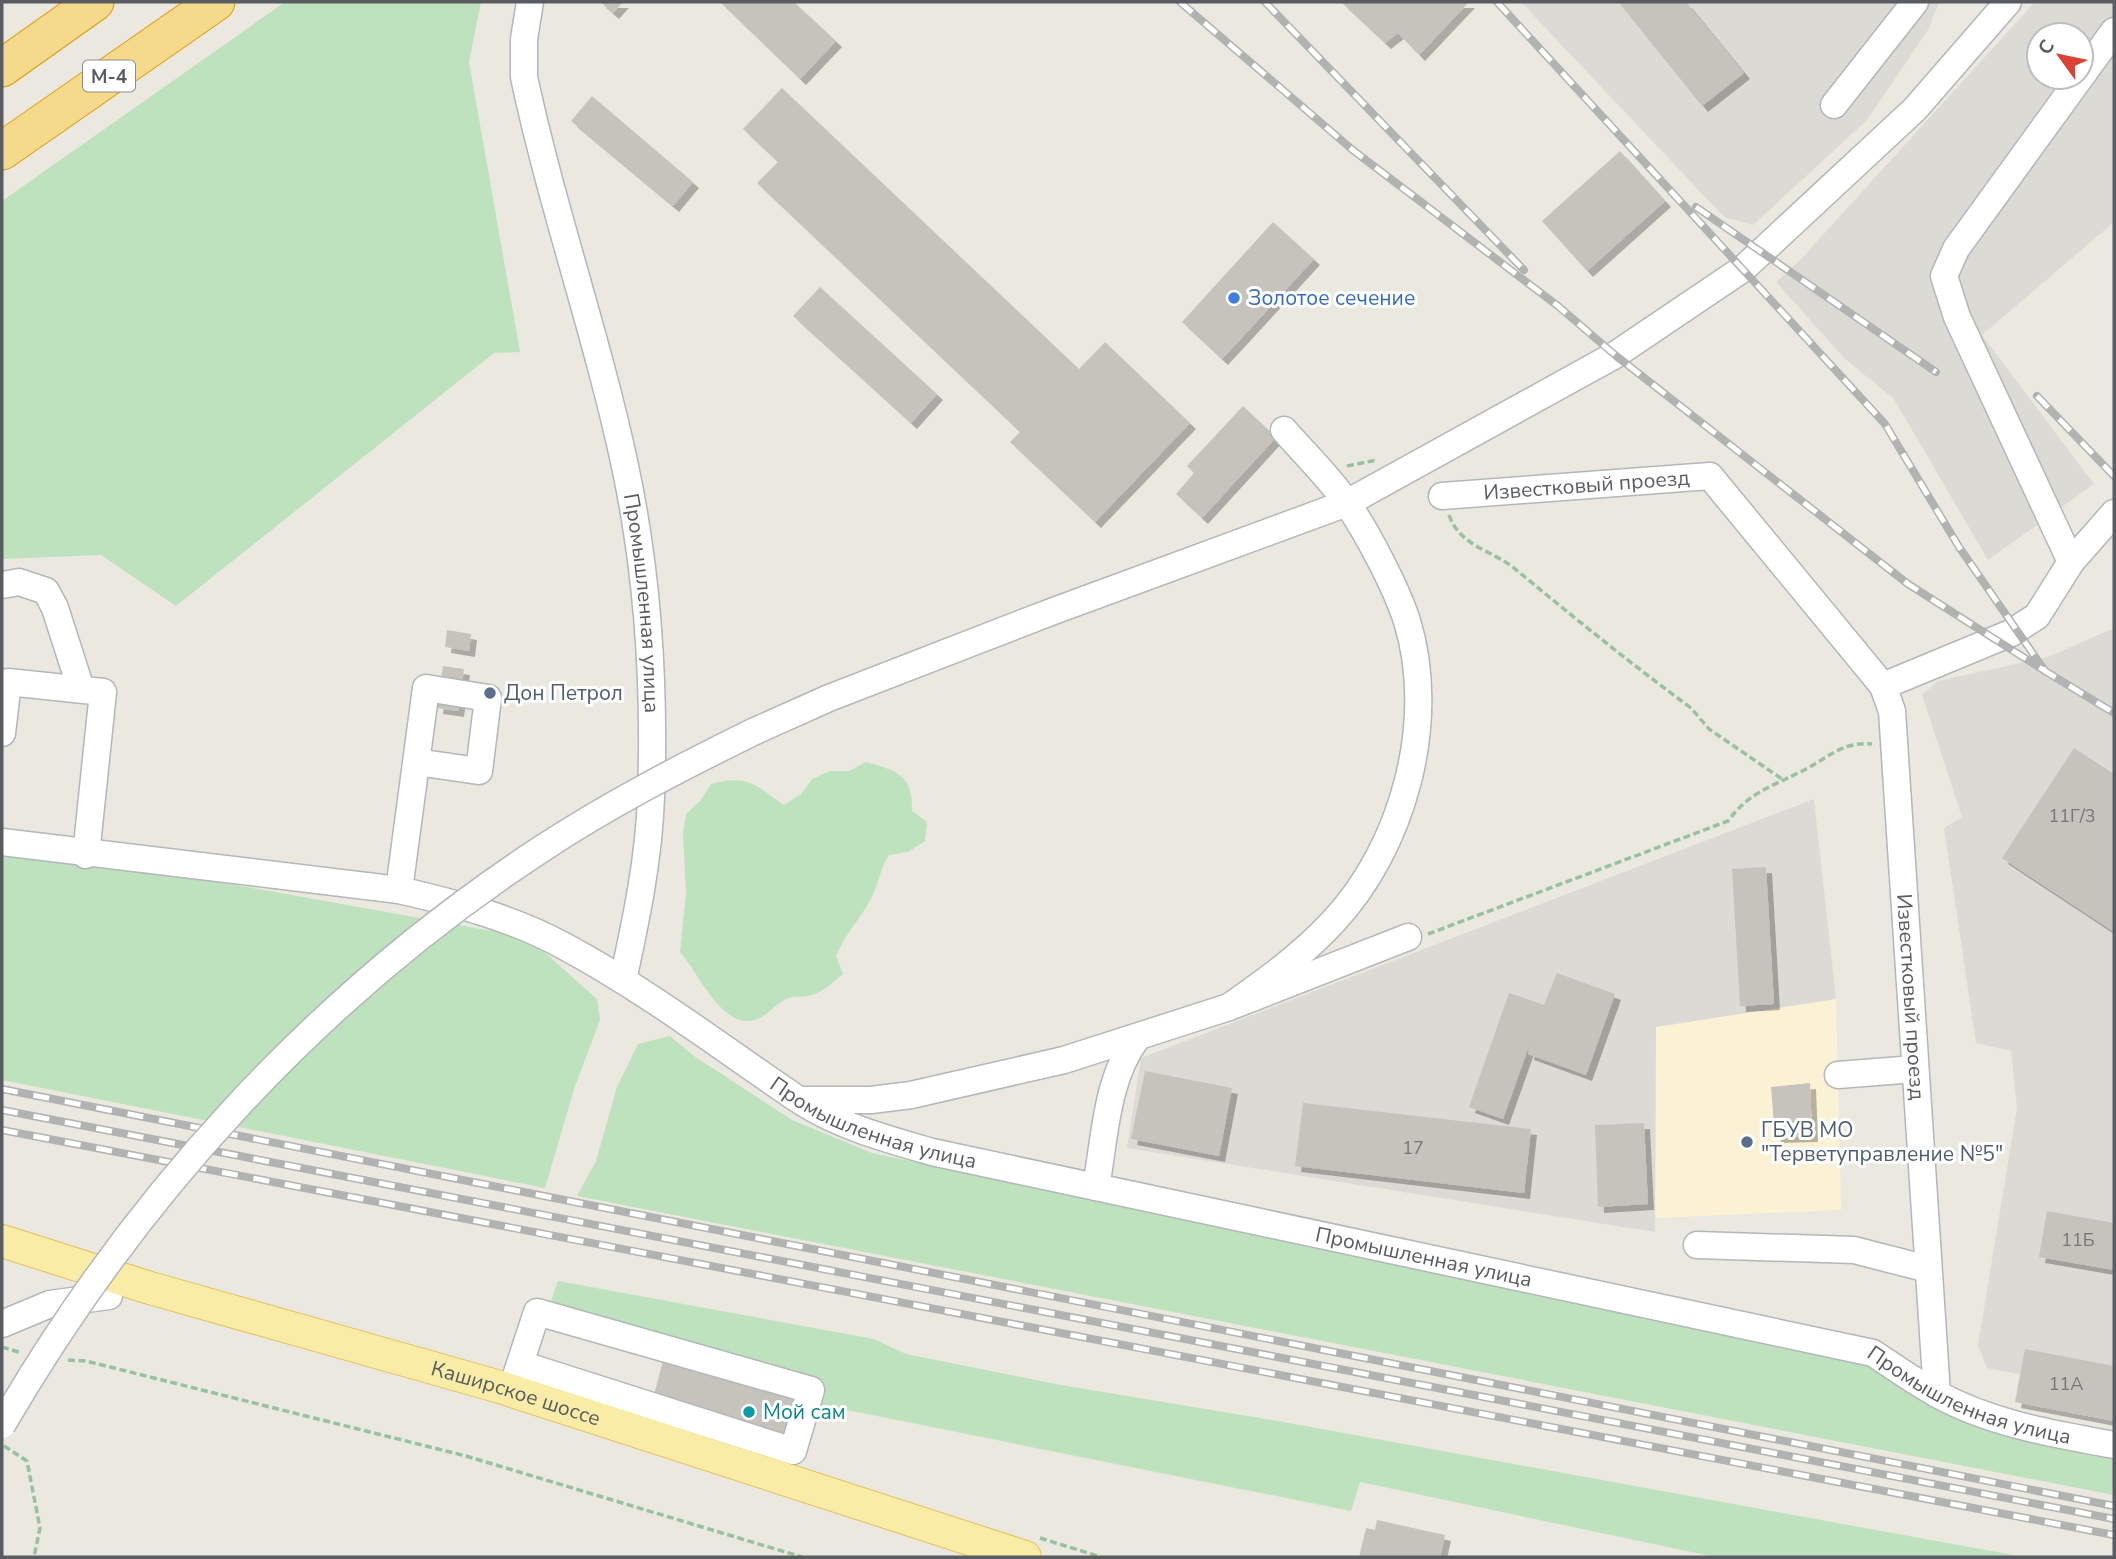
<svg xmlns="http://www.w3.org/2000/svg" width="2116" height="1559" font-family="'Nunito Sans',sans-serif">
	<style>
		.commercial { fill: #fbf2d5 }
		.industrial { fill: #dcdad4; fill-rule: evenodd }
		.green { fill: #bde2bd }
		.building { fill: #c6c3bd; filter: url(#shadow) }
		.lines { fill: none; stroke-linecap: round; stroke-linejoin: round }
		.minor-casing { stroke: #b3b6ba; stroke-width: 29 }
		.major-casing { stroke: #e8c05c; stroke-width: 34 }
		.highway-casing { stroke: #dd9b0e; stroke-width: 39 }
		.path { stroke: #97c1a3; stroke-width: 3.5; stroke-dasharray: 7 3.5; stroke-linecap: butt }
		.minor { stroke: #fff; stroke-width: 26 }
		.major { stroke: #f9eca6; stroke-width: 32 }
		.highway { stroke: #f6da8c; stroke-width: 37 }
		.rail-casing { stroke: #b1b2b2; stroke-width: 8 }
		.rail { stroke: #fff; stroke-width: 5; stroke-dasharray: 16; stroke-linecap: butt }
		.minor-bridge-casing { stroke: #b3b6ba; stroke-width: 29; stroke-linecap: butt }
		.minor-bridge { stroke: #fff; stroke-width: 26 }
		.shop-dot { fill: #3f7fe0; stroke: #fff; stroke-width: 2.5 }
		.service-dot { fill: #5c6f8a; stroke: #fff; stroke-width: 2.5 }
		.culture-dot { fill: #0f9aa8; stroke: #fff; stroke-width: 2.5 }
		.labels { text-anchor: middle; stroke-width: 6; stroke-linejoin: round; paint-order: stroke }
		.number-label { font-size: 18px; fill: #747677 }
		.shield { fill: #fff; stroke: #8b8d90; stroke-width: 2 }
		.shield-label { font-size: 19px; font-weight: bold; fill: #595c60 }
		.shop-label { font-size: 21px; fill: #366cbe; stroke: #fff; text-anchor: start }
		.street-label { font-size: 21px; fill: #595c60; stroke: #fff }
		.service-label { font-size: 21px; fill: #4e5e75; stroke: #fff; text-anchor: start }
		.culture-label { font-size: 21px; fill: #0d838f; stroke: #fff; text-anchor: start }
	</style>
	<defs>
		<filter id="shadow"><feDropShadow dx="6" dy="6" stdDeviation="0" flood-color="#0004"/></filter>
	</defs>
	<rect width="100%" height="100%" fill="#ebe8e0"/>
	<polygon class="commercial" points="1836,999 1841,1210 1655,1218 1656,1027"/>
	<g class="industrial">
		<polygon points="1521,2 1939,2 1928,30 1867,120 1753,225 1724,217"/>
		<path d="M2035 2H2114V222L1982 335 2094 484 1988 560 1894 399 1844 358 1776 282 1800 260ZM2039 35H2081V77H2039Z"/>
		<polygon points="2114,628 2114,1392 1987,1368 1978,1345 2017,1108 2011,1051 1976,1043 1944,828 1962,817 1922,695 1938,681 2048,657"/>
		<polygon points="1814,799 1836,999 1656,1027 1655,1232 1127,1148 1141,1058"/>
	</g>
	<g class="green">
		<polygon points="285,2 481,2 469,62 520,352 494,353 176,606 101,555 2,559 2,201"/>
		<path d="M866 762C898 771 913 775 912 811L927 822 925 841 908 852 889 855C881 867 880 877 875 890 866 913 846 931 836 956L843 974C834 981 824 991 812 995 804 998 795 995 786 999 776 1004 769 1013 760 1018 724 1036 698 971 680 952L686 893 683 833 686 814 700 801 711 784C748 774 755 785 784 805L801 794 812 779 830 771H849Z"/>
		<polygon points="2,853 230,884 503,933 544,952 597,999 600,1020 575,1086 545,1188 2,1080"/>
		<polygon points="670,1036 694,1056 792,1120 872,1153 1868,1363 2114,1449 2114,1495 577,1196 596,1161 617,1087 638,1044"/>
		<polygon points="558,1281 874,1339 906,1354 1061,1385 1278,1421 2024,1557 1715,1557 1360,1482 1351,1511 812,1403 548,1311"/>
	</g>
	<g class="building">
		<polygon points="600,2 623,2 613,13"/>
		<polygon points="720,2 794,2 836,41 800,79"/>
		<polygon points="1341,2 1469,2 1419,55 1398,33 1385,43"/>
		<polygon points="1622,2 1686,2 1744,73 1702,106 1620,4"/>
		<polygon points="782,88 1079,369 1105,342 1190,423 1095,522 1010,442 1020,432 757,183 778,162 743,129"/>
		<polygon points="592,96 693,182 673,206 571,121"/>
		<polygon points="1620,151 1665,201 1587,271 1542,221"/>
		<polygon points="1273,222 1314,259 1222,359 1182,322"/>
		<polygon points="820,287 937,394 911,423 793,316"/>
		<polygon points="1243,406 1276,437 1202,518 1176,494 1194,473 1187,466"/>
		<polygon points="447,630 471,634 469,651 445,647"/>
		<polygon points="443,666 464,669 458,711 437,708"/>
		<polygon points="2074,748 2114,774 2114,932 2002,858"/>
		<polygon points="1766,867 1774,1004 1740,1006 1732,869"/>
		<polygon points="1557,973 1615,994 1586,1075 1528,1054 1530,1043 1503,1119 1469,1107 1509,993 1544,1005"/>
		<polygon points="1145,1071 1232,1088 1219,1156 1131,1139"/>
		<polygon points="1810,1083 1812,1136 1775,1137 1771,1087"/>
		<polygon points="1303,1103 1531,1129 1524,1193 1295,1166"/>
		<polygon points="1644,1123 1648,1204 1598,1207 1595,1125"/>
		<polygon points="2047,1211 2114,1223 2114,1270 2039,1257"/>
		<polygon points="2025,1349 2114,1366 2114,1421 2015,1402"/>
		<polygon points="663,1361 800,1399 788,1441 653,1398"/>
		<polygon points="1377,1520 1445,1535 1440,1557 1359,1557 1366,1528 1375,1530"/>
	</g>
	<g class="lines">
		<defs>
			<g id="minor">
				<path id="s1" d="M530 2 524 39V77C552 208 597 335 625 466 648 574 655 688 651 797 649 859 636 920 623 980"/>
				<polyline points="1834,105 1915,2"/>
				<path id="s2" d="M1442 496 1710 476 1883 686 1892 711 1937 1394"/>
				<polyline points="2071,562 1957,317 1944,276 1956,249 2114,31"/>
				<polyline points="2,585 19,582 46,591 55,608 81,689"/>
				<polyline points="1883,686 2011,633 2037,616 2071,562 2114,513"/>
				<polyline points="753,732 829,698 1051,612 1347,503 1615,355 1744,268 1915,109 2008,2"/>
				<polyline points="2,733 8,682 103,692 86,855"/>
				<path id="s3" d="M2 842 399 890C455 903 513 918 564 946 646 990 722 1048 799 1100 838 1126 887 1139 932 1152L1873 1353C1894 1367 1915 1382 1937 1394 1992 1424 2054 1434 2114 1445"/>
				<polyline points="399,890 426,688 488,698 479,771 416,762"/>
				<path d="M1229 1007C1266 981 1301 956 1332 923 1403 848 1438 722 1407 621 1396 587 1367 532 1347 503 1329 477 1305 454 1284 430"/>
				<polyline points="1838,1075 1915,1069"/>
				<polyline points="804,1100 871,1100 911,1095 1064,1060 1229,1007 1408,937"/>
				<path d="M1096 1187C1105 1137 1106 1079 1137 1038"/>
				<polyline points="1697,1245 1854,1250 1928,1269"/>
				<polyline points="2,1324 50,1304 109,1296"/>
				<polyline points="511,1391 537,1312 811,1390 793,1451 520,1364"/>
			</g>
			<g id="major">
				<path id="s4" d="M2 1241 150 1288 500 1387 1025 1557"/>
			</g>
			<g id="highway">
				<polyline points="2,68 95,2"/>
				<polyline points="2,151 216,2"/>
			</g>
		</defs>
		<use href="#minor" class="minor-casing"/>
		<use href="#major" class="major-casing"/>
		<use href="#highway" class="highway-casing"/>
		<g class="path">
			<polyline points="1347,466 1377,460"/>
			<path d="M1449 515C1460 546 1491 550 1514 568 1572 616 1630 663 1691 708L1709 729 1782 779"/>
			<path d="M1428 934 1728 821C1749 793 1768 788 1798 773 1825 761 1840 741 1872 744"/>
			<polyline points="2,1347 22,1353"/>
			<polyline points="68,1360 86,1361 466,1456 802,1557"/>
			<polyline points="4,1446 27,1461 40,1528 34,1557"/>
			<polyline points="1040,1538 1101,1557"/>
		</g>
		<use href="#minor" class="minor"/>
		<use href="#major" class="major"/>
		<use href="#highway" class="highway"/>
		<defs>
			<g id="rail">
				<polyline points="1180,2 1354,151 1558,306 1615,355 1908,584 2045,671"/>
				<polyline points="1265,2 1524,270"/>
				<polyline points="1497,2 1885,424 1959,547 2045,671 2114,713"/>
				<polyline points="1696,207 1936,372"/>
				<polyline points="2037,396 2114,476"/>
				<polyline points="2,1089 2114,1506"/>
				<polyline points="2,1110 2114,1519"/>
				<polyline points="2,1130 2114,1535"/>
			</g>
		</defs>
		<use href="#rail" class="rail-casing"/>
		<use href="#rail" class="rail"/>
		<defs>
			<path id="minor-bridge" d="M2 1425C135 1196 317 996 540 850 608 805 680 768 753 732"/>
		</defs>
		<use href="#minor-bridge" class="minor-bridge-casing"/>
		<use href="#minor-bridge" class="minor-bridge"/>
	</g>
	<circle class="shop-dot" cx="1234" cy="298" r="7"/>
	<g class="service-dot">
		<circle cx="490" cy="693" r="7"/>
		<circle cx="1747" cy="1142" r="7"/>
	</g>
	<circle class="culture-dot" cx="749" cy="1412" r="7"/>
	<g class="labels">
		<g class="number-label">
			<text x="2072" y="822">11Г/3</text>
			<text x="1413" y="1154">17</text>
			<text x="2078" y="1246">11Б</text>
			<text x="2066" y="1390">11А</text>
		</g>
		<rect class="shield" x="83" y="60.5" width="52" height="31" rx="5"/>
		<g class="shield-label">
			<text x="109" y="83">М-4</text>
		</g>
		<g class="shop-label">
			<text x="1248" y="305">Золотое сечение</text>
		</g>
		<g class="street-label">
			<text dy="7" stroke="none"><textPath href="#s2" startOffset="145">Известковый проезд</textPath></text>
			<text dy="7" stroke="none"><textPath href="#s1" startOffset="616">Промышленная улица</textPath></text>
			<text dy="7" stroke="none"><textPath href="#s2" startOffset="854">Известковый проезд</textPath></text>
			<text dy="7" stroke="none"><textPath href="#s3" startOffset="934">Промышленная улица</textPath></text>
			<text dy="7" stroke="none"><textPath href="#s3" startOffset="1502">Промышленная улица</textPath></text>
			<text dy="7" stroke="none"><textPath href="#s4" startOffset="536">Каширское шоссе</textPath></text>
			<text dy="7" stroke="none"><textPath href="#s3" startOffset="2068">Промышленная улица</textPath></text>
		</g>
		<g class="service-label">
			<text x="504" y="700">Дон Петрол</text>
			<text x="1761" y="1137">ГБУВ МО<tspan x="1761" dy="24">"Терветуправление №5"</tspan></text>
		</g>
		<g class="culture-label">
			<text x="763" y="1419">Мой сам</text>
		</g>
	</g>
	<rect width="2116" height="1559" fill="none" stroke="#595c60" stroke-width="7"/>
	<g transform="translate(2060 56) rotate(303)"><circle r="33" fill="#ffffff" stroke="#bdbebf" stroke-width="2"/>
	<path d="M0-5L12 26L0 18L-12 26Z" fill="#dd4034"/>
	<text y="-10" font-size="19" font-weight="bold" text-anchor="middle" fill="#595c60">С</text>
	</g>
</svg>
